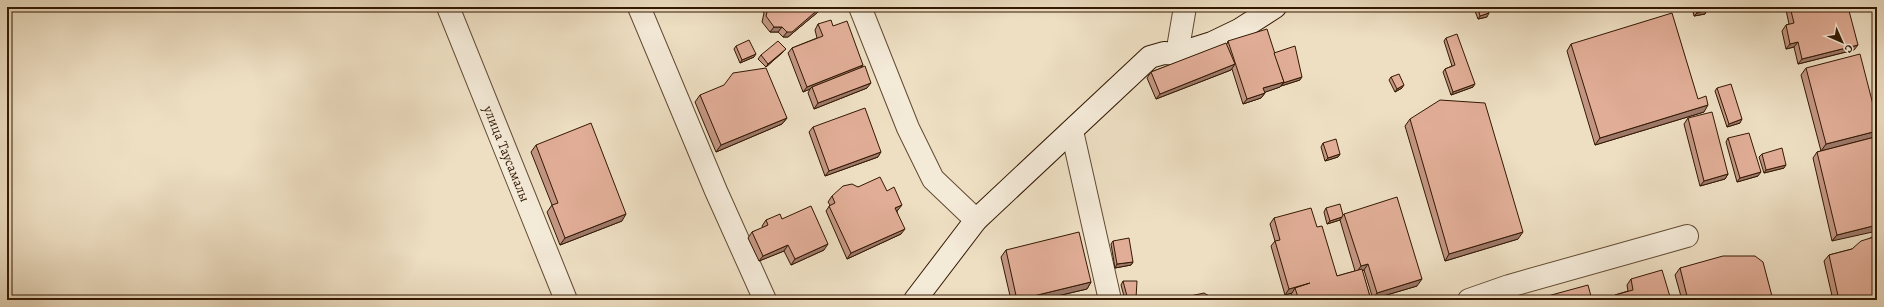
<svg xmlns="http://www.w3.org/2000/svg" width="1884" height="307" font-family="Alegreya,serif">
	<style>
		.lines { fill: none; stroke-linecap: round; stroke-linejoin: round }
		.street-casing { stroke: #624a32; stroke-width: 24 }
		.secondary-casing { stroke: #331802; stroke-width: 24 }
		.street { stroke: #f4ead8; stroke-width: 22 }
		.secondary { stroke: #f4ead8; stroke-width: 22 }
		.wall { fill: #c29582; stroke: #331802 }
		.shaded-wall { fill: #9e796a; stroke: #331802 }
		.building { fill: #e1ad97; stroke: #331802 }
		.labels { text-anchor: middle; stroke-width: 3; stroke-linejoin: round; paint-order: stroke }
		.street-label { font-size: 14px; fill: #331802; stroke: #f4ead8 }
	</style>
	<rect width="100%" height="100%" fill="#eedfc3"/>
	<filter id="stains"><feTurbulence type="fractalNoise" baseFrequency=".005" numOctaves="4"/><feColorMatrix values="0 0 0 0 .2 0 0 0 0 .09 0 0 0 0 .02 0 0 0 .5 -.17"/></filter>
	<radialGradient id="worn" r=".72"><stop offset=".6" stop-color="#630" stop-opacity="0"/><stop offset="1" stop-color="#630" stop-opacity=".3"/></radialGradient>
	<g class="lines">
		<defs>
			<g id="street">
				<path id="s1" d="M448 7 566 300"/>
				<polyline points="639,7 716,191 765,300"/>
				<polyline points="860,7 908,128 933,179 976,220"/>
				<polyline points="1177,54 1185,7"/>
				<polyline points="1072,131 1110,300"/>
				<polyline points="1469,300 1509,286 1687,236"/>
			</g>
			<polyline id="secondary" points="915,300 976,220 1150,57 1164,53 1177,54 1212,43 1239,30 1275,7"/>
		</defs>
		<use href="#street" class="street-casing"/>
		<use href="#secondary" class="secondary-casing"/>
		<use href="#street" class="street"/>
		<use href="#secondary" class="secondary"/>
	</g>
	<g class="wall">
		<polygon points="759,7 824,7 788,37 783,37 778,32 770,32 762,22 764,13"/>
		<polygon points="1692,7 1706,7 1705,14 1694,16"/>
		<polygon points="1788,7 1848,7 1854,50 1798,64 1794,47 1786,49 1782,31 1786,25 1789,24 1786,10"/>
		<polygon points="1478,8 1487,17 1478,19 1475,11"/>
		<polygon points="818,24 833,26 863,65 861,68 867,88 814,109 808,93 810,89 803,92 788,53 792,48 817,38 815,30"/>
		<polygon points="1446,38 1473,87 1451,95 1443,72 1445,69 1452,66 1444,41"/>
		<polygon points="1228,41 1274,53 1300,80 1281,86 1280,87 1265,92 1265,93 1261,98 1243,104 1232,69 1231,70 1156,99 1147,78 1151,72 1227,44"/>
		<polygon points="1571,44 1698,99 1704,112 1595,145 1567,51"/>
		<polygon points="736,46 754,57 740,63 734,49"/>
		<polygon points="783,52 766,67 758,59 761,55"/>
		<polygon points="1806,68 1875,137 1841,146 1877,145 1877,178 1874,179 1877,190 1832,241 1813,158 1817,152 1821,151 1801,75"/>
		<polygon points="1391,77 1402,88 1395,92 1389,80"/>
		<polygon points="1717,88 1740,123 1727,127 1715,91"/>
		<polygon points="700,95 787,118 782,124 716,152 695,102"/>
		<polygon points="1688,118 1728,174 1725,179 1700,186 1684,124"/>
		<polygon points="1410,119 1518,239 1445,261 1405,126"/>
		<polygon points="813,127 878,157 825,176 809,132"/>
		<polygon points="1728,138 1758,176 1737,182 1726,142"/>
		<polygon points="1323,143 1340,154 1338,157 1325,161 1321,147"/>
		<polygon points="536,145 622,221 560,245 547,212 552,205 531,152"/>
		<polygon points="1762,154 1784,168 1764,173 1759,157"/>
		<polygon points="858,187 887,191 898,210 897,211 901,234 847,259 826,211 830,205 828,202 832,196"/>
		<polygon points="1326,208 1343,215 1344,214 1417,286 1373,299 1364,270 1362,271 1371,300 1293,300 1291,294 1292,293 1285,295 1271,246 1275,241 1270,224 1274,218 1317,227 1337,276 1355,271 1340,220 1327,224 1324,212"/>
		<polygon points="782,219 824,250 791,265 784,251 759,261 748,238 752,232 763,228 762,226 766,220"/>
		<polygon points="1877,231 1877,300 1833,300 1824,261 1829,255 1852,249 1872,237 1876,232"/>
		<polygon points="1113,241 1133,262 1131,265 1115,268 1111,244"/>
		<polygon points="1006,250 1091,282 1087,289 1040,300 1011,300 1001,257"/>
		<polygon points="1680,268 1773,300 1682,300 1675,275"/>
		<polygon points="1631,279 1671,300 1611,300 1615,295 1628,291 1627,285"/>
		<polygon points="1123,281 1135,300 1125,300 1121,285"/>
	</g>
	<g class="shaded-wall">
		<polygon points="821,7 824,7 788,37 783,37 787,32"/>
		<polygon points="1707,10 1705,14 1694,16 1697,13"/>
		<polygon points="1489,13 1487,17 1478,19 1480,16"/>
		<polygon points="774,27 782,27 778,32 770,32"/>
		<polygon points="1798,42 1794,47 1786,49 1790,44"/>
		<polygon points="1858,45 1854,50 1798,64 1802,59"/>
		<polygon points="786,49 783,52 766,67 768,64"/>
		<polygon points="756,54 754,57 740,63 742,60"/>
		<polygon points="1235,64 1231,70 1156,99 1160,94"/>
		<polygon points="863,65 859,70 812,87 810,89 803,92 807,87"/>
		<polygon points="1302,77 1300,80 1281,86 1283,83"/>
		<polygon points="1284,82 1280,87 1260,94 1263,88"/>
		<polygon points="871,83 867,88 814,109 818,103"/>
		<polygon points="1475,84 1473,87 1451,95 1453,92"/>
		<polygon points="1404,85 1402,88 1395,92 1397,89"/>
		<polygon points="1265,93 1261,98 1243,104 1247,99"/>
		<polygon points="1708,105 1704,112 1595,145 1600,138"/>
		<polygon points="787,118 782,124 716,152 721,145"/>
		<polygon points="1742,119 1740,123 1727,127 1729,124"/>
		<polygon points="1877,131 1877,134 1875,137 1821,151 1826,144"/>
		<polygon points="881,152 878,157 825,176 829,171"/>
		<polygon points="1340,154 1338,157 1325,161 1328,158"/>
		<polygon points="1786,165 1784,168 1764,173 1766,170"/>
		<polygon points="1761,172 1758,176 1737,182 1740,178"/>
		<polygon points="1877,172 1877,178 1868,180 1873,173"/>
		<polygon points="1728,174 1725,179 1700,186 1704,181"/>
		<polygon points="902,205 898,210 891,214 895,208"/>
		<polygon points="626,214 622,221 560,245 565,238"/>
		<polygon points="1342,217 1340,220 1327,224 1330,221"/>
		<polygon points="1877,225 1877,231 1832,241 1837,235"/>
		<polygon points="905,229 901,234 847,259 851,253"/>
		<polygon points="1523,232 1518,239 1445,261 1449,254"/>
		<polygon points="828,244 824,250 791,265 795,259"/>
		<polygon points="788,245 784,251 759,261 763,256"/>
		<polygon points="1133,262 1131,265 1115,268 1117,264"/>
		<polygon points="1368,264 1364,270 1356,273 1361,266"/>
		<polygon points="1422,279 1417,286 1373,299 1377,293"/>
		<polygon points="1091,282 1087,289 1040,300 1017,300"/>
		<polygon points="1310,283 1295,288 1292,293 1285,295 1289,289"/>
	</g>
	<g class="building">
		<polygon points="768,7 821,7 792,32 787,32 782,27 774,27 766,16 768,8"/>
		<polygon points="1480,7 1487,7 1489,13 1480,16 1478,8"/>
		<polygon points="1695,7 1706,7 1707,10 1697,13"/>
		<polygon points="1790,7 1848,7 1858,45 1802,59 1798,42 1790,44 1786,25 1794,23"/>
		<polygon points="1672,13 1698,99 1706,96 1708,105 1600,138 1571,44"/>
		<polygon points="831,20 833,26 847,21 863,65 807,87 792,48 823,36 818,24"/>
		<polygon points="1267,29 1284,82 1263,88 1265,93 1247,99 1228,41"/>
		<polygon points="1457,34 1475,84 1453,92 1445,69 1455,65 1446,38"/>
		<polygon points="749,40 756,54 742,60 736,46"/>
		<polygon points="778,41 786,49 768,64 761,55"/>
		<polygon points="1226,43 1235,64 1160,94 1151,72"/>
		<polygon points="1295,46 1302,77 1283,83 1284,82 1274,53"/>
		<polygon points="1860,54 1877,120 1877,131 1826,144 1806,68"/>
		<polygon points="865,66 871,83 818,103 812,87"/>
		<polygon points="766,68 787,118 721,145 700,95 724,85 733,73"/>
		<polygon points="1399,74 1404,85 1397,89 1391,77"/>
		<polygon points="1731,84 1742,119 1729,124 1717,88"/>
		<polygon points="1440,100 1485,103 1523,232 1449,254 1410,119"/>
		<polygon points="865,108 881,152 829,171 813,127"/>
		<polygon points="1712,112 1728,174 1704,181 1688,118"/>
		<polygon points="591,123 626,214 565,238 552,205 558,203 536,145"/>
		<polygon points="1749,133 1761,172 1740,178 1728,138"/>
		<polygon points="1875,137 1877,145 1877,172 1873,173 1877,190 1877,225 1837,235 1817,152"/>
		<polygon points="1336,139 1340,154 1328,158 1323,143"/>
		<polygon points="1782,148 1786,165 1766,170 1762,154"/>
		<polygon points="880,177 887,191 894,187 902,205 895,208 905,229 851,253 829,206 835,203 832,196 843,186 852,184 858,187"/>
		<polygon points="1397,197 1422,279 1377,293 1368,264 1361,266 1344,214"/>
		<polygon points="1340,204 1343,215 1342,217 1330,221 1326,208"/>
		<polygon points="811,206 828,244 795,259 788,245 763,256 752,232 768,225 766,220 780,214 782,219"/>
		<polygon points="1311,208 1317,227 1322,226 1337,276 1362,269 1371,300 1299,300 1295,288 1310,283 1289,289 1275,241 1280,240 1274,218"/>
		<polygon points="1877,231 1877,300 1839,300 1829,255 1852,249 1861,241 1877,236 1876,232"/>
		<polygon points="1079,232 1091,282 1017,300 1006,250"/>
		<polygon points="1129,238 1133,262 1117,264 1113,241"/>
		<polygon points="1723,256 1755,256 1763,262 1773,300 1688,300 1680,268"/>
		<polygon points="1662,270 1671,300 1617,300 1615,295 1633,290 1631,279"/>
		<polygon points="1123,281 1137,281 1136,298 1128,300"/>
		<polygon points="1588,285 1592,300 1533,300"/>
		<polygon points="1204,293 1216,300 1172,300"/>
		<polygon points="657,297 658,300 650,300"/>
		<polygon points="719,298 720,300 714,300"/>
	</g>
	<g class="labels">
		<g class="street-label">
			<text dy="5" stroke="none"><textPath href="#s1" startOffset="158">улица Таусамалы</textPath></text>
		</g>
	</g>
	<rect width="1884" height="307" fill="none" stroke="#eedfc3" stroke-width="24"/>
	<rect x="8" y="8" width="1868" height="291" fill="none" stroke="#331802" stroke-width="2"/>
	<rect x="12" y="12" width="1860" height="283" fill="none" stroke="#331802"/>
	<g transform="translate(1842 42) rotate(135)" stroke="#f4ead8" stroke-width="3" paint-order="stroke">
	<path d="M0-3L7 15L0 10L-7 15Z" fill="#331802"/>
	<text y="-6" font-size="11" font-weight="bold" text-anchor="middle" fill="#331802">С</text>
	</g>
	<rect width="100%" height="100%" filter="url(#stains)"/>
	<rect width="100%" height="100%" fill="url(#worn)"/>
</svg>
